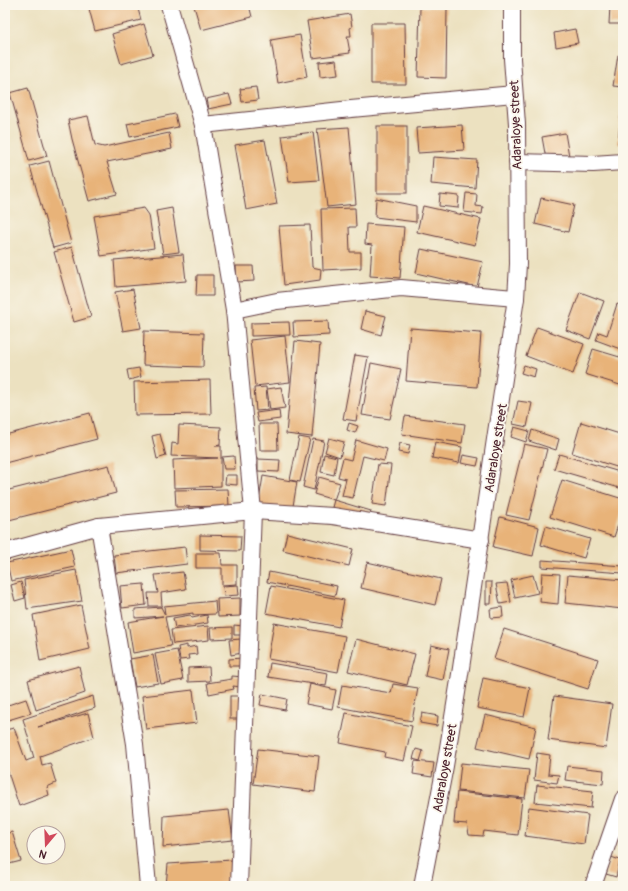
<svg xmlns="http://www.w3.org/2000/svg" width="628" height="891" font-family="Pangolin,sans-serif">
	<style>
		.building { fill: #e8b379 }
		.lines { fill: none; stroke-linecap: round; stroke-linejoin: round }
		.street-casing { stroke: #623c41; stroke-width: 18 }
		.street { stroke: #fff; stroke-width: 16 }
		.labels { text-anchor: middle; stroke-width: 3.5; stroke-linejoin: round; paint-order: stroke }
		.street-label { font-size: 13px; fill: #4a1f2b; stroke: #fbf7ec }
	</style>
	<rect width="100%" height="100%" fill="#fbf7ec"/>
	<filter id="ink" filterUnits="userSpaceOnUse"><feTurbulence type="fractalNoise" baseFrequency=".025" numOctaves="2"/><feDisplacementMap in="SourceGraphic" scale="8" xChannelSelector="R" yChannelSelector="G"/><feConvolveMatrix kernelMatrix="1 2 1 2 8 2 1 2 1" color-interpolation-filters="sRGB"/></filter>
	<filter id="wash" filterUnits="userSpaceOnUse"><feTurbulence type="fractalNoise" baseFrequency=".012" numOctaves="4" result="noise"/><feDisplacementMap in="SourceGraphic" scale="16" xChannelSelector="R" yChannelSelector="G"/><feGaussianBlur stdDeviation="0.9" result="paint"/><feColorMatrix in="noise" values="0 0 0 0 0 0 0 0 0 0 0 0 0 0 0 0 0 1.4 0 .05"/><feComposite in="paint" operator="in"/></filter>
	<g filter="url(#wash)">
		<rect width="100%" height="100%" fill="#ece1c0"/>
		<g id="blocks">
			<g class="building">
				<polygon points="88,5 137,5 141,20 95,31"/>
				<polygon points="197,5 249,5 252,17 201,30 194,6"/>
				<polygon points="610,5 623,5 623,24 609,24"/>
				<polygon points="420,7 447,8 446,78 418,77"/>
				<polygon points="350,14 352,27 350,28 351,36 347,36 350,53 313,58 307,21"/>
				<polygon points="371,23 405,23 406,84 371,84"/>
				<polygon points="144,24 153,55 121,64 112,34"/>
				<polygon points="575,29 578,43 556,47 554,33"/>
				<polygon points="300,35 307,77 278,83 271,40"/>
				<polygon points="618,55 623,56 623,87 613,86"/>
				<polygon points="336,60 338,75 320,77 319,62"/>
				<polygon points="256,87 258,100 242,102 240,89"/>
				<polygon points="28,88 47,156 29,161 10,93"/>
				<polygon points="229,94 232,104 208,109 206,99"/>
				<polygon points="621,110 623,110 623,144 618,144"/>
				<polygon points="175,114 178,127 130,137 127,124"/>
				<polygon points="88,116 95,145 104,147 169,133 172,149 107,162 117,194 89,201 72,139 68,120"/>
				<polygon points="462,125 464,150 418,153 416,128"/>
				<rect x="377" y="126" width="30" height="67"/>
				<polygon points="349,127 356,204 327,207 317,129"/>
				<polygon points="313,132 319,180 289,182 282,136"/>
				<polygon points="565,133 569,156 546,159 542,137"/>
				<polygon points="265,140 277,204 246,210 235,145"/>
				<polygon points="433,157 477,160 475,188 431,184"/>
				<polygon points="49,161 71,243 53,248 30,166"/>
				<polygon points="466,193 477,194 476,206 483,207 482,214 464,212"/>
				<polygon points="440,194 459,196 458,208 439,206"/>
				<polygon points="376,198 416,206 416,222 375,217"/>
				<polygon points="541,198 574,205 568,232 535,224"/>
				<polygon points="423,206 481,219 475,245 417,232"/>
				<polygon points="144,208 149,215 154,248 101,256 94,216"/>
				<polygon points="172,208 179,252 163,254 156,211"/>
				<polygon points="355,208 356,227 349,227 350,252 361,252 361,268 323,270 321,209"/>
				<polygon points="366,224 404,227 400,278 370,276 372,245 365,244"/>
				<polygon points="310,225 312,267 321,269 320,280 284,285 279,226"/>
				<polygon points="72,247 91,317 74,322 54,252"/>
				<polygon points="421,249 483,262 477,287 416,273"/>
				<polygon points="183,254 186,281 116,287 114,260"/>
				<polygon points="236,266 253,266 254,281 237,282"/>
				<polygon points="197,275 213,275 213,296 196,296"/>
				<polygon points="133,289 141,328 123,331 115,292"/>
				<polygon points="580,292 604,301 590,339 566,330"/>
				<polygon points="617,304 623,306 623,350 596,340 599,332 607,335"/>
				<polygon points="365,311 386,316 381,335 361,329"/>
				<polygon points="328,321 329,335 294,337 293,322"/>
				<polygon points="289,322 290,335 251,336 251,323"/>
				<polygon points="537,327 584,344 573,374 526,356"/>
				<polygon points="410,328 481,333 477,387 406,381"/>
				<polygon points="144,331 204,333 203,367 143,365"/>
				<polygon points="285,336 290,382 255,386 250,340"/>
				<polygon points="295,341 320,344 312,437 286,434"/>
				<polygon points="593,349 623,358 623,386 585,374"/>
				<polygon points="355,355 368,357 356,421 343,419"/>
				<polygon points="371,363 401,369 390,419 362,415"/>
				<polygon points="524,365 536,369 534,377 521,373"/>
				<polygon points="139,368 141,377 129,380 127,370"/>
				<polygon points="210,380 211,414 135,415 134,382"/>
				<polygon points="266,387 268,410 256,411 254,388"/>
				<polygon points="281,387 285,408 270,410 267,389"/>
				<polygon points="518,401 532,403 527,427 513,424"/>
				<polygon points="279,410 280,419 258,422 256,413"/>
				<polygon points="90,413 97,439 5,463 5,435"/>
				<polygon points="405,416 465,424 462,443 402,434"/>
				<polygon points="581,422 623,435 623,469 572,453"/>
				<polygon points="349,423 358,426 355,433 347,430"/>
				<polygon points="259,424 277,424 278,450 260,450"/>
				<polygon points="179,425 221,427 220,445 215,446 221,446 221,486 174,488 173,460 218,458 171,456 172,443 178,444"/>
				<polygon points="514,427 529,431 526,442 511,437"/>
				<polygon points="532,430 559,439 556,450 529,441"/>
				<polygon points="160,434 166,456 157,459 152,436"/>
				<polygon points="299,437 310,439 300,482 290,480"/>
				<polygon points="329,438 344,442 340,457 325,452"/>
				<polygon points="313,439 324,441 314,490 303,487"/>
				<polygon points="356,440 387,449 384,461 363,456 353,498 342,496 346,479 338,477 343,458 351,460"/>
				<polygon points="435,442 462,447 459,463 432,458"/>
				<polygon points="400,443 410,445 408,454 398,452"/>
				<polygon points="524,444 547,449 529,520 506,515"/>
				<polygon points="324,454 337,457 334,475 321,472"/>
				<polygon points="559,454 623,473 623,489 554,469"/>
				<polygon points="463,455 479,458 477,466 461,463"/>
				<polygon points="234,456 235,469 224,469 222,457"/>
				<polygon points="258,459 280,460 279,472 258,471"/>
				<polygon points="378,464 391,465 386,506 372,504"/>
				<polygon points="109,465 116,493 5,521 5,491"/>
				<polygon points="226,475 237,475 237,485 225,484"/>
				<polygon points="263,476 297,482 292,512 258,507"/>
				<polygon points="319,477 340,483 334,500 314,494"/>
				<polygon points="562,480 623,499 623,510 614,537 550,517"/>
				<polygon points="228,489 229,506 176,507 175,490"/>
				<polygon points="334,500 371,511 368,522 331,511"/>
				<polygon points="500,517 539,527 533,556 493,547"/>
				<polygon points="546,526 590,539 584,558 541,545"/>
				<polygon points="287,533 353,549 349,566 283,550"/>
				<polygon points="200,535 241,536 240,551 200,550"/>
				<polygon points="185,547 187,564 116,573 114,555"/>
				<polygon points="71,549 75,567 11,581 7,563"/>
				<polygon points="196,553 221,553 222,565 237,565 237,584 222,585 222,568 196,568"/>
				<polygon points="542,560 623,566 623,573 542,567"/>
				<polygon points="367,562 441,579 435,605 361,588"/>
				<polygon points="76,570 82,601 27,609 24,580"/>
				<polygon points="183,572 186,589 161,593 162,606 149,606 148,593 158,593 155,575"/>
				<polygon points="269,572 337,586 335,596 267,582"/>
				<polygon points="542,573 560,574 558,604 540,602"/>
				<polygon points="533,575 538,593 515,598 511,580"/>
				<polygon points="568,575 623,580 623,609 565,603"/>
				<polygon points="21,582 25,598 15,601 11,585"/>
				<polygon points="486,582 492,582 491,604 486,604"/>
				<polygon points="507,583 511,602 500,604 496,584"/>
				<polygon points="144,584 146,605 122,608 120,586"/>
				<polygon points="238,585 239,595 224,596 223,586"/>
				<polygon points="271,586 344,600 339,627 266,613"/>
				<polygon points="240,598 240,616 218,617 217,599"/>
				<polygon points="215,601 216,614 193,615 193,613 165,617 171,646 133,653 128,622 163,616 135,618 135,609 161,607 165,615 164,606"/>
				<polygon points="81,605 90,649 40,661 33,615"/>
				<polygon points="502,607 503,617 491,618 490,609"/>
				<polygon points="190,615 192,618 207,615 208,623 175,628 173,618"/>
				<polygon points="274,623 345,636 338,672 268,659"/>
				<polygon points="234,625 243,626 243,635 234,635"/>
				<polygon points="208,626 209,640 173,644 171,630"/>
				<polygon points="232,627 232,638 211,639 210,628"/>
				<polygon points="504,629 598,659 588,689 494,659"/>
				<polygon points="241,639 242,653 231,655 229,640"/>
				<polygon points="356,639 415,654 407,685 348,671"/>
				<polygon points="187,645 187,648 196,646 197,654 188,655 189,659 180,660 178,647"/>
				<polygon points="431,645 449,649 443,680 425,676"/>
				<polygon points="177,650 183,680 161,684 155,654"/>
				<polygon points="153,655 158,683 135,687 130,659"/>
				<polygon points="242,658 242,666 229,666 229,659"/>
				<polygon points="270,663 328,673 326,686 268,677"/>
				<polygon points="79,666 85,693 36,710 28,680"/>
				<polygon points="209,667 210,681 188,682 188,668"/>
				<polygon points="232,676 243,677 241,687 233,686 234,689 209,694 207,683 232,679"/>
				<polygon points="483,678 530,688 524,717 477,708"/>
				<polygon points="310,684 336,690 332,709 306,704"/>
				<polygon points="393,684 418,688 412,721 338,707 342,685 391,693"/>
				<polygon points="193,690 197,723 146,729 142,696"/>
				<polygon points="262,694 287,699 285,710 260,705"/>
				<polygon points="93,696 95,708 38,727 88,713 94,737 40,756 42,765 50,763 56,783 47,787 49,795 19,806 5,763 5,730 14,728 26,761 34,758 23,719"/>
				<rect x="230" y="696" width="13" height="23"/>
				<polygon points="554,696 612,704 606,748 548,740"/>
				<polygon points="26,699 31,713 5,721 5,706"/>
				<polygon points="346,713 412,726 404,761 384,757 385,752 340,743"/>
				<polygon points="422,713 438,716 437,726 420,723"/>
				<polygon points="485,715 536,727 529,759 477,747"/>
				<polygon points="258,749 319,756 315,792 253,784"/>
				<polygon points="416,749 423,751 420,761 413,759"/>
				<polygon points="537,753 550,755 548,774 559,775 557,783 534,780"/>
				<polygon points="415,761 434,763 432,777 413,774"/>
				<polygon points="461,763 529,770 525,798 458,791"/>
				<polygon points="567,766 604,770 603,784 565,780"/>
				<polygon points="537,785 593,791 591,808 535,802"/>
				<polygon points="457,792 522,799 518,835 484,831 483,836 469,835 467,824 454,823"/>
				<polygon points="529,807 588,815 584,844 525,836"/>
				<polygon points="229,810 233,840 163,847 164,816"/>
				<polygon points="12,832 21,861 5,865 5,834"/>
				<polygon points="611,857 620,860 616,877 606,874"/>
				<polygon points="232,860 233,884 208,886 166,886 168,864"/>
			</g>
		</g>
	</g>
	<g filter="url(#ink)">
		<use href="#blocks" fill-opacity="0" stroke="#623c41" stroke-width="1"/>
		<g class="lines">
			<defs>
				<g id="street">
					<polyline points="169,5 203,125 234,310 253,511 239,886"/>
					<polyline points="203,125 351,109 514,94"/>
					<polyline points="517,162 593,164 623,162"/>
					<polyline points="234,310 277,301 401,288 516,298"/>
					<polyline points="99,526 135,744 148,886"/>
					<polyline points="5,552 99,526 253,511 333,516 481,540"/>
					<polyline points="422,886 445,766 461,668 516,298 518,264 517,124 512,59 512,5"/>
					<polyline points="593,886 623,799"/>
				</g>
			</defs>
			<use href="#street" class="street-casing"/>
			<use href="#street" class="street"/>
		</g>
	</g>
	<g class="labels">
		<g class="street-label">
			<text transform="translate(515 125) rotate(-92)" y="5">Adaraloye street</text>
			<text transform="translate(495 448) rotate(-81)" y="5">Adaraloye street</text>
			<text transform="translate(444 768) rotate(-80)" y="5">Adaraloye street</text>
		</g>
	</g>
	<rect width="628" height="891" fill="none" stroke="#fbf7ec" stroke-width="20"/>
	<g transform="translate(46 845) rotate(199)"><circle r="19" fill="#fbf7ec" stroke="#b4a19f"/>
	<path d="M0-3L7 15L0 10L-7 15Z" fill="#d1495b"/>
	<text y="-6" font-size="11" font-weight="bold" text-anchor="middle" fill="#4a1f2b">N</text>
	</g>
</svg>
